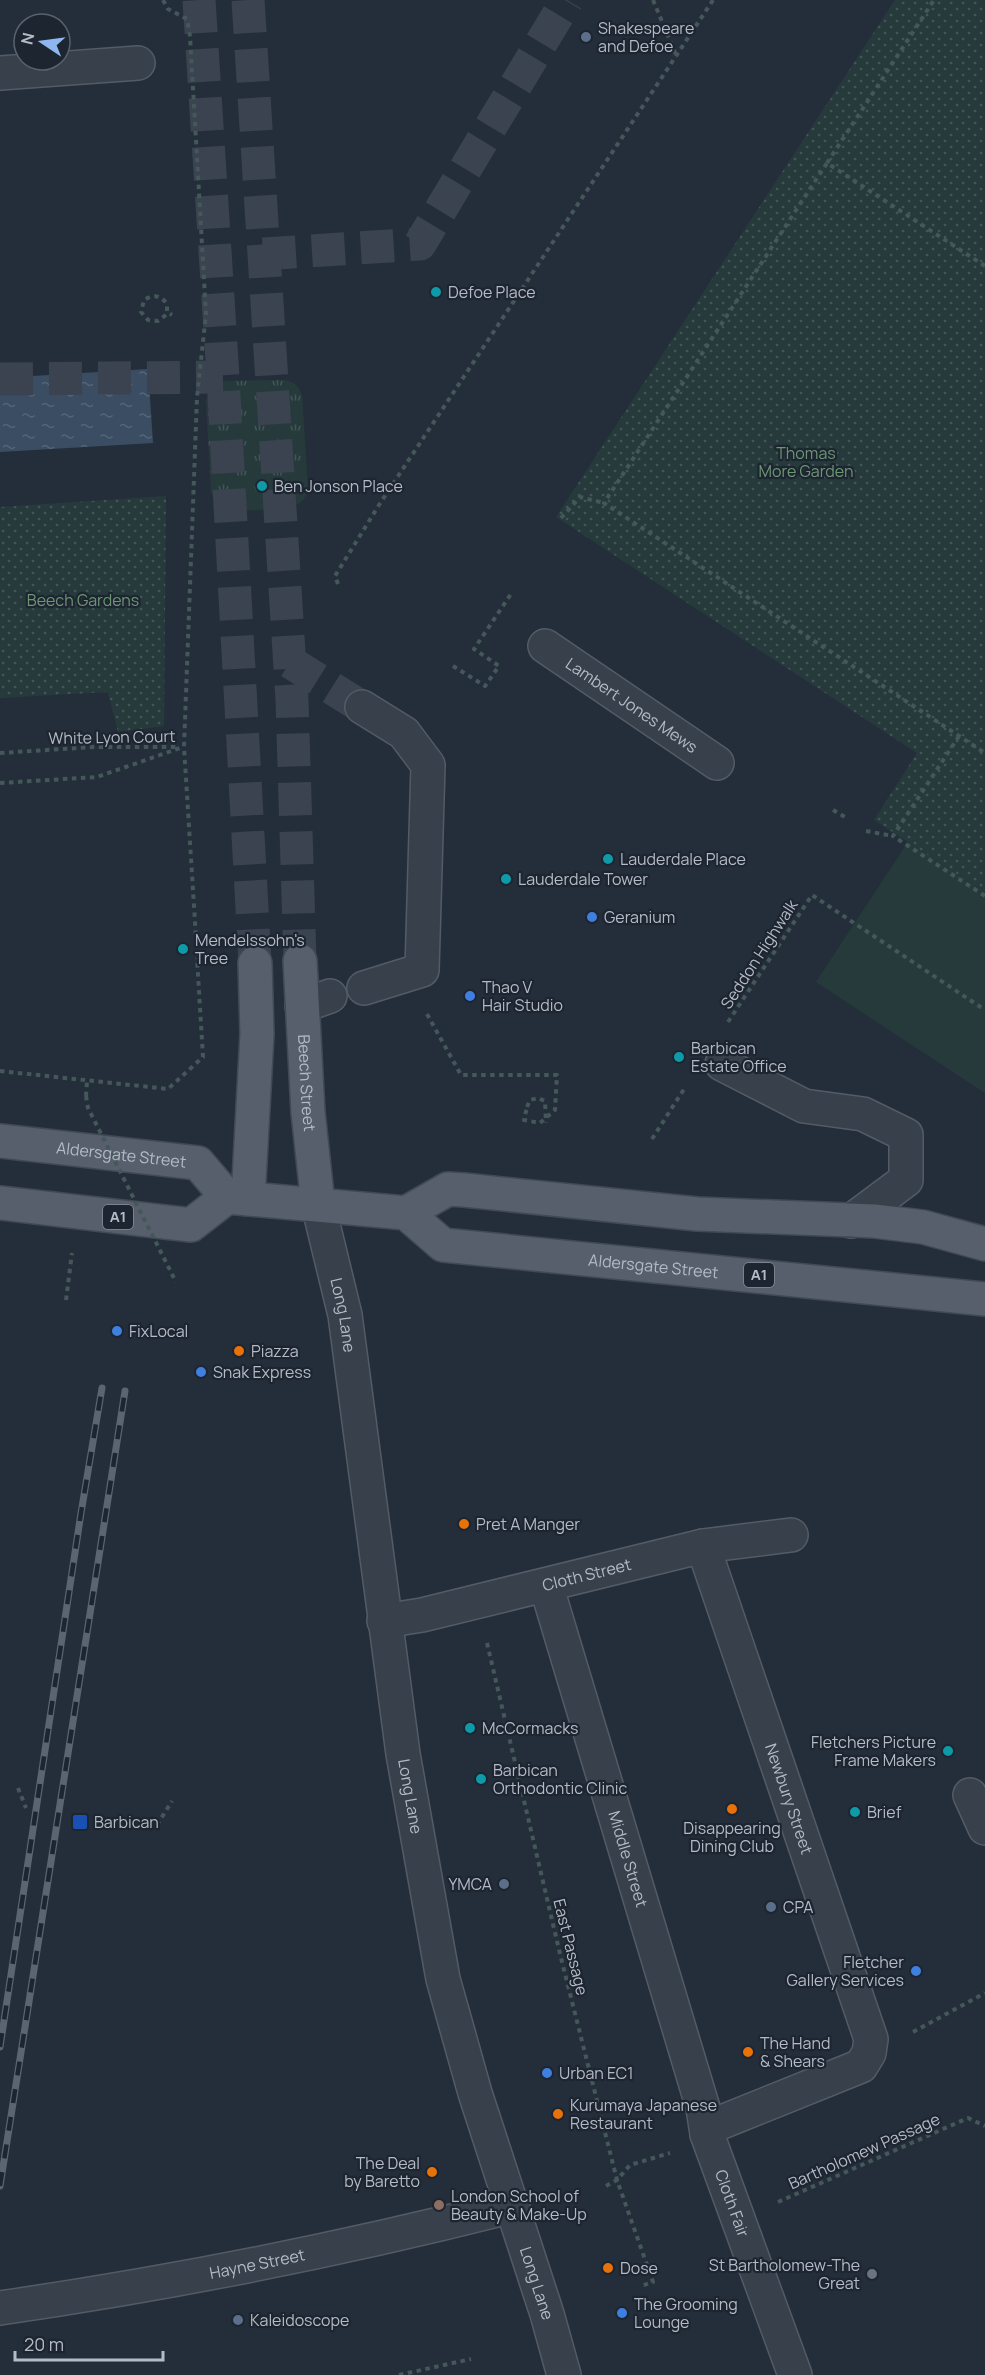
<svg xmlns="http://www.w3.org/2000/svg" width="985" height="2375" font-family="Manrope,sans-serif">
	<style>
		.grass { fill: url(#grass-tufts) }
		.park { fill: #263a3b }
		.garden { fill: url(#garden-dots) }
		.water { fill: url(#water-ripples) }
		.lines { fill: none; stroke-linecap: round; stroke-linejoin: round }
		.minor-tunnel { stroke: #3a434f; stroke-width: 33; stroke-dasharray: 33 16; stroke-linecap: butt }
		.major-tunnel { stroke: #3a434f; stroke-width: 33; stroke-dasharray: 33 16; stroke-linecap: butt }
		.minor-casing { stroke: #535b66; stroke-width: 36 }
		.major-casing { stroke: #414954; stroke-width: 36 }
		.path { stroke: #445759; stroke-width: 4; stroke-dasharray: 4.5 4.5; stroke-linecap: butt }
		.minor { stroke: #38404b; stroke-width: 33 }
		.major { stroke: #565f6b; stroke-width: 33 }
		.rail-casing { stroke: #5a6571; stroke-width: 7 }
		.rail { stroke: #1d2530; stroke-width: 4.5; stroke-dasharray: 14; stroke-linecap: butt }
		.path-bridge { stroke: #445759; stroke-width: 4; stroke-dasharray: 4.5 4.5; stroke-linecap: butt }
		.service-dot { fill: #5c6f8a; stroke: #1d2530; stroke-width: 2 }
		.culture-dot { fill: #0f9aa8; stroke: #1d2530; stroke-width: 2 }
		.shop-dot { fill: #3f7fe0; stroke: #1d2530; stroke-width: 2 }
		.food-dot { fill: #e8710a; stroke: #1d2530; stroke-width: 2 }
		.transit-dot { fill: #1a4fb4; stroke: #1d2530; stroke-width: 2 }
		.education-dot { fill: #8d6e63; stroke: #1d2530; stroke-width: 2 }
		.worship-dot { fill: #6b7280; stroke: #1d2530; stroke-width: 2 }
		.labels { text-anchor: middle; stroke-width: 4.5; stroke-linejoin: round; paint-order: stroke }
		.shield { fill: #1d2530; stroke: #878e99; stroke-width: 1.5 }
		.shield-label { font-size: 15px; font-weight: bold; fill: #b4bbc6 }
		.poi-label { font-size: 16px; fill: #b4bbc6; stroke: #1d2530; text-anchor: start }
		.park-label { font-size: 16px; fill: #6c9674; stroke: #1d2530 }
		.street-label { font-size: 16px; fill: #b4bbc6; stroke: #1d2530 }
	</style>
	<defs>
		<pattern id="grass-tufts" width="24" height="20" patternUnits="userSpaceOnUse" patternTransform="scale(1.5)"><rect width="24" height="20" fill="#263a3b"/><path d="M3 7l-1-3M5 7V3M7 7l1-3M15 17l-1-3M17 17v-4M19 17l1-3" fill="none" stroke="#435556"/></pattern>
		<pattern id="garden-dots" width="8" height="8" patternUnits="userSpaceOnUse" patternTransform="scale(1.5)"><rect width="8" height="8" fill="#263a3b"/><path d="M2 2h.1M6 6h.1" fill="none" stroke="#435556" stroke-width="1.8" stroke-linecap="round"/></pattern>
		<pattern id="water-ripples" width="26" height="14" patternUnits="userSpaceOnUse" patternTransform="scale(1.5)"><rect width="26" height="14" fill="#3b4d62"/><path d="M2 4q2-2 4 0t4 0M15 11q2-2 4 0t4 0" fill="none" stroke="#556577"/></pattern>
	</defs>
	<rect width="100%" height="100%" fill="#242e3a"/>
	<path class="grass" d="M284 380C294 382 299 385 302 396L308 488C306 498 303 502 293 506 270 508 218 520 211 491L206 400C210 389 215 385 225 381Z"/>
	<polygon class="park" points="908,842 985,892 985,1093 816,982"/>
	<g class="garden">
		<polygon points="895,0 985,0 985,892 874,820 917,753 556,517"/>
		<polygon points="166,496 164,726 118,732 108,692 0,698 0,507"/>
	</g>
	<polygon class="water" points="148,369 153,443 0,452 0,378"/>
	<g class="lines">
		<g class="minor-tunnel">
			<polyline points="263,254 420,244 567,0"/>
			<polyline points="0,379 223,377"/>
			<polyline points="290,662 362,707"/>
		</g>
		<g class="major-tunnel">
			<polyline points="199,0 223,377 255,963"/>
			<polyline points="248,0 292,700 300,961"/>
		</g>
		<defs>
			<g id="minor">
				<polyline points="0,73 138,63"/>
				<path id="s1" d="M545 646 717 763"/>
				<polyline points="362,707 404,733 428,765 422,970 364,988"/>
				<polyline points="302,1006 330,996"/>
				<polyline points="722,1064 804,1106 863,1114 906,1135 906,1180 851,1221"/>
				<path id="s2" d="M318 1204 345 1315 403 1754 443 1979 475 2093 547 2314 564 2375"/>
				<path id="s3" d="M703 1546 871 2039 869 2053 861 2066 717 2124 707 2134"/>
				<path id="s4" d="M546 1585 703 2108 707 2134 795 2375"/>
				<path id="s5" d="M384 1621 422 1615 703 1546 791 1535"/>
				<polyline points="970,1795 985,1828"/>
				<path id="s6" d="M0 2308C172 2283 344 2249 513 2206"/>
			</g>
			<g id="major">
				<path id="s7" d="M300 961 308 1112 318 1204"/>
				<path id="s8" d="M0 1141 198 1163 227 1197"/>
				<polyline points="248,1199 257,1034 255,963"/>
				<path id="s9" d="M0 1203 191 1225 227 1197 406 1213 443 1245 985 1299"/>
				<polyline points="406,1213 448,1189 464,1190 697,1214 874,1221 923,1227 985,1244"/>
			</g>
		</defs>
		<use href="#minor" class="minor-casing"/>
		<use href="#major" class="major-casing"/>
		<g class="path">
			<polyline points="163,0 168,9 187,19 190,36 206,314 197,397 184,747 196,938"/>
			<polyline points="653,0 676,55"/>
			<polyline points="827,163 934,0"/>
			<polyline points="985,266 827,163 604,503 985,753"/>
			<path d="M166 315 158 321 148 320 141 312 144 300C153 294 161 295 167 304V312L172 315"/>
			<polyline points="561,518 580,497 604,503"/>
			<polyline points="338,584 335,576 379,505 713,0"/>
			<polyline points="453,666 485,686 499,666 474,649 511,594"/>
			<polyline points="959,736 893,836 985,896"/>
			<polyline points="0,753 94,747 179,747"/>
			<polyline points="0,783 97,777 183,747"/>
			<polyline points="833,810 845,817"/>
			<polyline points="866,831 893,836"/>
			<polyline points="427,1014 461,1075 557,1075 555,1110 540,1123 524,1120 527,1107"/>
			<polyline points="728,1022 812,895 985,1010"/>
			<polyline points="0,1071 168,1089 203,1057 197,958"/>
			<polyline points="86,1096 87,1081"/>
			<polyline points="652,1139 686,1086"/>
			<polyline points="66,1300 72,1253"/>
			<polyline points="487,1643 560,1954 617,2180 653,2282 641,2286"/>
			<polyline points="18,1788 26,1808"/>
			<polyline points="157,1825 172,1801"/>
			<polyline points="913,2032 985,1993"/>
			<polyline points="606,2186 617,2180 630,2165 670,2153"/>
			<polyline points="778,2202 968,2118 985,2126"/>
			<polyline points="399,2375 471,2359"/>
		</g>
		<use href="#minor" class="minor"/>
		<use href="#major" class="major"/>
		<defs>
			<g id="rail">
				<polyline points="0,2047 81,1513 102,1388"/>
				<polyline points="0,2186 125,1391"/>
			</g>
		</defs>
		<use href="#rail" class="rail-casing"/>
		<use href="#rail" class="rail"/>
		<g class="path-bridge">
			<polyline points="86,1096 88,1108 176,1282"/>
			<polyline points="527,1107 530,1100 538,1098 545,1101 546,1123"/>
		</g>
	</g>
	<g class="service-dot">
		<circle cx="586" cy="37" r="6"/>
		<circle cx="504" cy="1884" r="6"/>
		<circle cx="771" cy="1907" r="6"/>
		<circle cx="238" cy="2320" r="6"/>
	</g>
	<g class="culture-dot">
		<circle cx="436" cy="292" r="6"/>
		<circle cx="262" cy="486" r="6"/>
		<circle cx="608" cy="859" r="6"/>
		<circle cx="506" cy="879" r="6"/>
		<circle cx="183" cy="949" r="6"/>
		<circle cx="679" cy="1057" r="6"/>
		<circle cx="470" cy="1728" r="6"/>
		<circle cx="948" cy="1751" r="6"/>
		<circle cx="481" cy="1779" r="6"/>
		<circle cx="855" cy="1812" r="6"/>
	</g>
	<g class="shop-dot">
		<circle cx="592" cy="917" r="6"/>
		<circle cx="470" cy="996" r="6"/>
		<circle cx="117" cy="1331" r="6"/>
		<circle cx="201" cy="1372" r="6"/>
		<circle cx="916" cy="1971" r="6"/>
		<circle cx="547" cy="2073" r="6"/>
		<circle cx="622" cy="2313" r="6"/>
	</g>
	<g class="food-dot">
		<circle cx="239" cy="1351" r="6"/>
		<circle cx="464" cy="1524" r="6"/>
		<circle cx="732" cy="1809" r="6"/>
		<circle cx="748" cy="2052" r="6"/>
		<circle cx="558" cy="2114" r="6"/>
		<circle cx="432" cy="2172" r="6"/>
		<circle cx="608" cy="2268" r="6"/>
	</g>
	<rect class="transit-dot" x="72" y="1814" width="16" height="16" rx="3"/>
	<circle class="education-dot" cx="439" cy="2205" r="6"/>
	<circle class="worship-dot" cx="872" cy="2274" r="6"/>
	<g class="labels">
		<g class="shield">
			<rect x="103" y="1205" width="30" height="24" rx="4.5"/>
			<rect x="744" y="1263" width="30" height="24" rx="4.5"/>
		</g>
		<g class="shield-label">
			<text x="118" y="1222">A1</text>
			<text x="759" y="1280">A1</text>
		</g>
		<g class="poi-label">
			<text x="598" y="34">Shakespeare<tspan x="598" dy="18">and Defoe</tspan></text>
			<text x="448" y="298">Defoe Place</text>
			<text x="274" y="492">Ben Jonson Place</text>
			<text x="620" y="865">Lauderdale Place</text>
			<text x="518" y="885">Lauderdale Tower</text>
			<text x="604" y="923">Geranium</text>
			<text x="195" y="946">Mendelssohn's<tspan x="195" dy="18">Tree</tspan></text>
			<text x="482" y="993">Thao V<tspan x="482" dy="18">Hair Studio</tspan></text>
			<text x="691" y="1054">Barbican<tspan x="691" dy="18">Estate Office</tspan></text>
			<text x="129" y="1337">FixLocal</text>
			<text x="251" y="1357">Piazza</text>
			<text x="213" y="1378">Snak Express</text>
			<text x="476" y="1530">Pret A Manger</text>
			<text x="482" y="1734">McCormacks</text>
			<text x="936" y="1748" text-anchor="end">Fletchers Picture<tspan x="936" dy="18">Frame Makers</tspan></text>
			<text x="493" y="1776">Barbican<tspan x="493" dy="18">Orthodontic Clinic</tspan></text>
			<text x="867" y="1818">Brief</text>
			<text x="94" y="1828">Barbican</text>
			<text x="732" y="1834" text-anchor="middle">Disappearing<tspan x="732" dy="18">Dining Club</tspan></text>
			<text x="492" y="1890" text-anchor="end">YMCA</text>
			<text x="783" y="1913">CPA</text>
			<text x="904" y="1968" text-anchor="end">Fletcher<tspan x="904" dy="18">Gallery Services</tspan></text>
			<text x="760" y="2049">The Hand<tspan x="760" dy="18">&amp; Shears</tspan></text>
			<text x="559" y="2079">Urban EC1</text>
			<text x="570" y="2111">Kurumaya Japanese<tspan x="570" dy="18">Restaurant</tspan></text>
			<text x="420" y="2169" text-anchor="end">The Deal<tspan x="420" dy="18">by Baretto</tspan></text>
			<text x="451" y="2202">London School of<tspan x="451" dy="18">Beauty &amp; Make-Up</tspan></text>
			<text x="860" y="2271" text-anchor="end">St Bartholomew-The<tspan x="860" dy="18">Great</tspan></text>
			<text x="620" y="2274">Dose</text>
			<text x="634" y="2310">The Grooming<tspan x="634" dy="18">Lounge</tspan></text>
			<text x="250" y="2326">Kaleidoscope</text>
		</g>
		<g class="park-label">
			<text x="806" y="459">Thomas<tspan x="806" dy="18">More Garden</tspan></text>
			<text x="83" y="606">Beech Gardens</text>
		</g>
		<g class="street-label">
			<text dy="6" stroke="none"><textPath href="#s1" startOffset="105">Lambert Jones Mews</textPath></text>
			<text transform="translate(112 737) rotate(-1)" y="6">White Lyon Court</text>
			<text transform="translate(759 954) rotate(-57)" y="6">Seddon Highwalk</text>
			<text dy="6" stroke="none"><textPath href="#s7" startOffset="122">Beech Street</textPath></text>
			<text dy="6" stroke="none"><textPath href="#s8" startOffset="122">Aldersgate Street</textPath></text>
			<text dy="6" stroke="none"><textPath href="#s9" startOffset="678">Aldersgate Street</textPath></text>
			<text dy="6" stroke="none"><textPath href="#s2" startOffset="114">Long Lane</textPath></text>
			<text dy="6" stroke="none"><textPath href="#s5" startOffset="208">Cloth Street</textPath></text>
			<text dy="6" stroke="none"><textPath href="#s2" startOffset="600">Long Lane</textPath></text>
			<text dy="6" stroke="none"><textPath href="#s3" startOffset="267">Newbury Street</textPath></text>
			<text dy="6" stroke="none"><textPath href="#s4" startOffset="286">Middle Street</textPath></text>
			<text transform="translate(571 1947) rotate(76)" y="6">East Passage</text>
			<text transform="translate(864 2151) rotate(-24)" y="6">Bartholomew Passage</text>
			<text dy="6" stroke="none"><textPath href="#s4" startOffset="646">Cloth Fair</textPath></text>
			<text dy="6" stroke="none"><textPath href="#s6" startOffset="261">Hayne Street</textPath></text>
			<text dy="6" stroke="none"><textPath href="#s2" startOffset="1104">Long Lane</textPath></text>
		</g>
	</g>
	<g transform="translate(42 42) rotate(283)"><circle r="28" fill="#1d2530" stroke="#59616c" stroke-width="1.5"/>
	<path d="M0-4.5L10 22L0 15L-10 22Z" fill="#8eb7f0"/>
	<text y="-9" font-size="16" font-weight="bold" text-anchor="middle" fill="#b4bbc6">N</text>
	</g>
	<path d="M15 2351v9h148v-9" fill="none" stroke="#b4bbc6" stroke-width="3"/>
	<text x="24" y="2351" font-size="18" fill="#b4bbc6" stroke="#1d2530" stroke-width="4.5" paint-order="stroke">20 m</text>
</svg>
